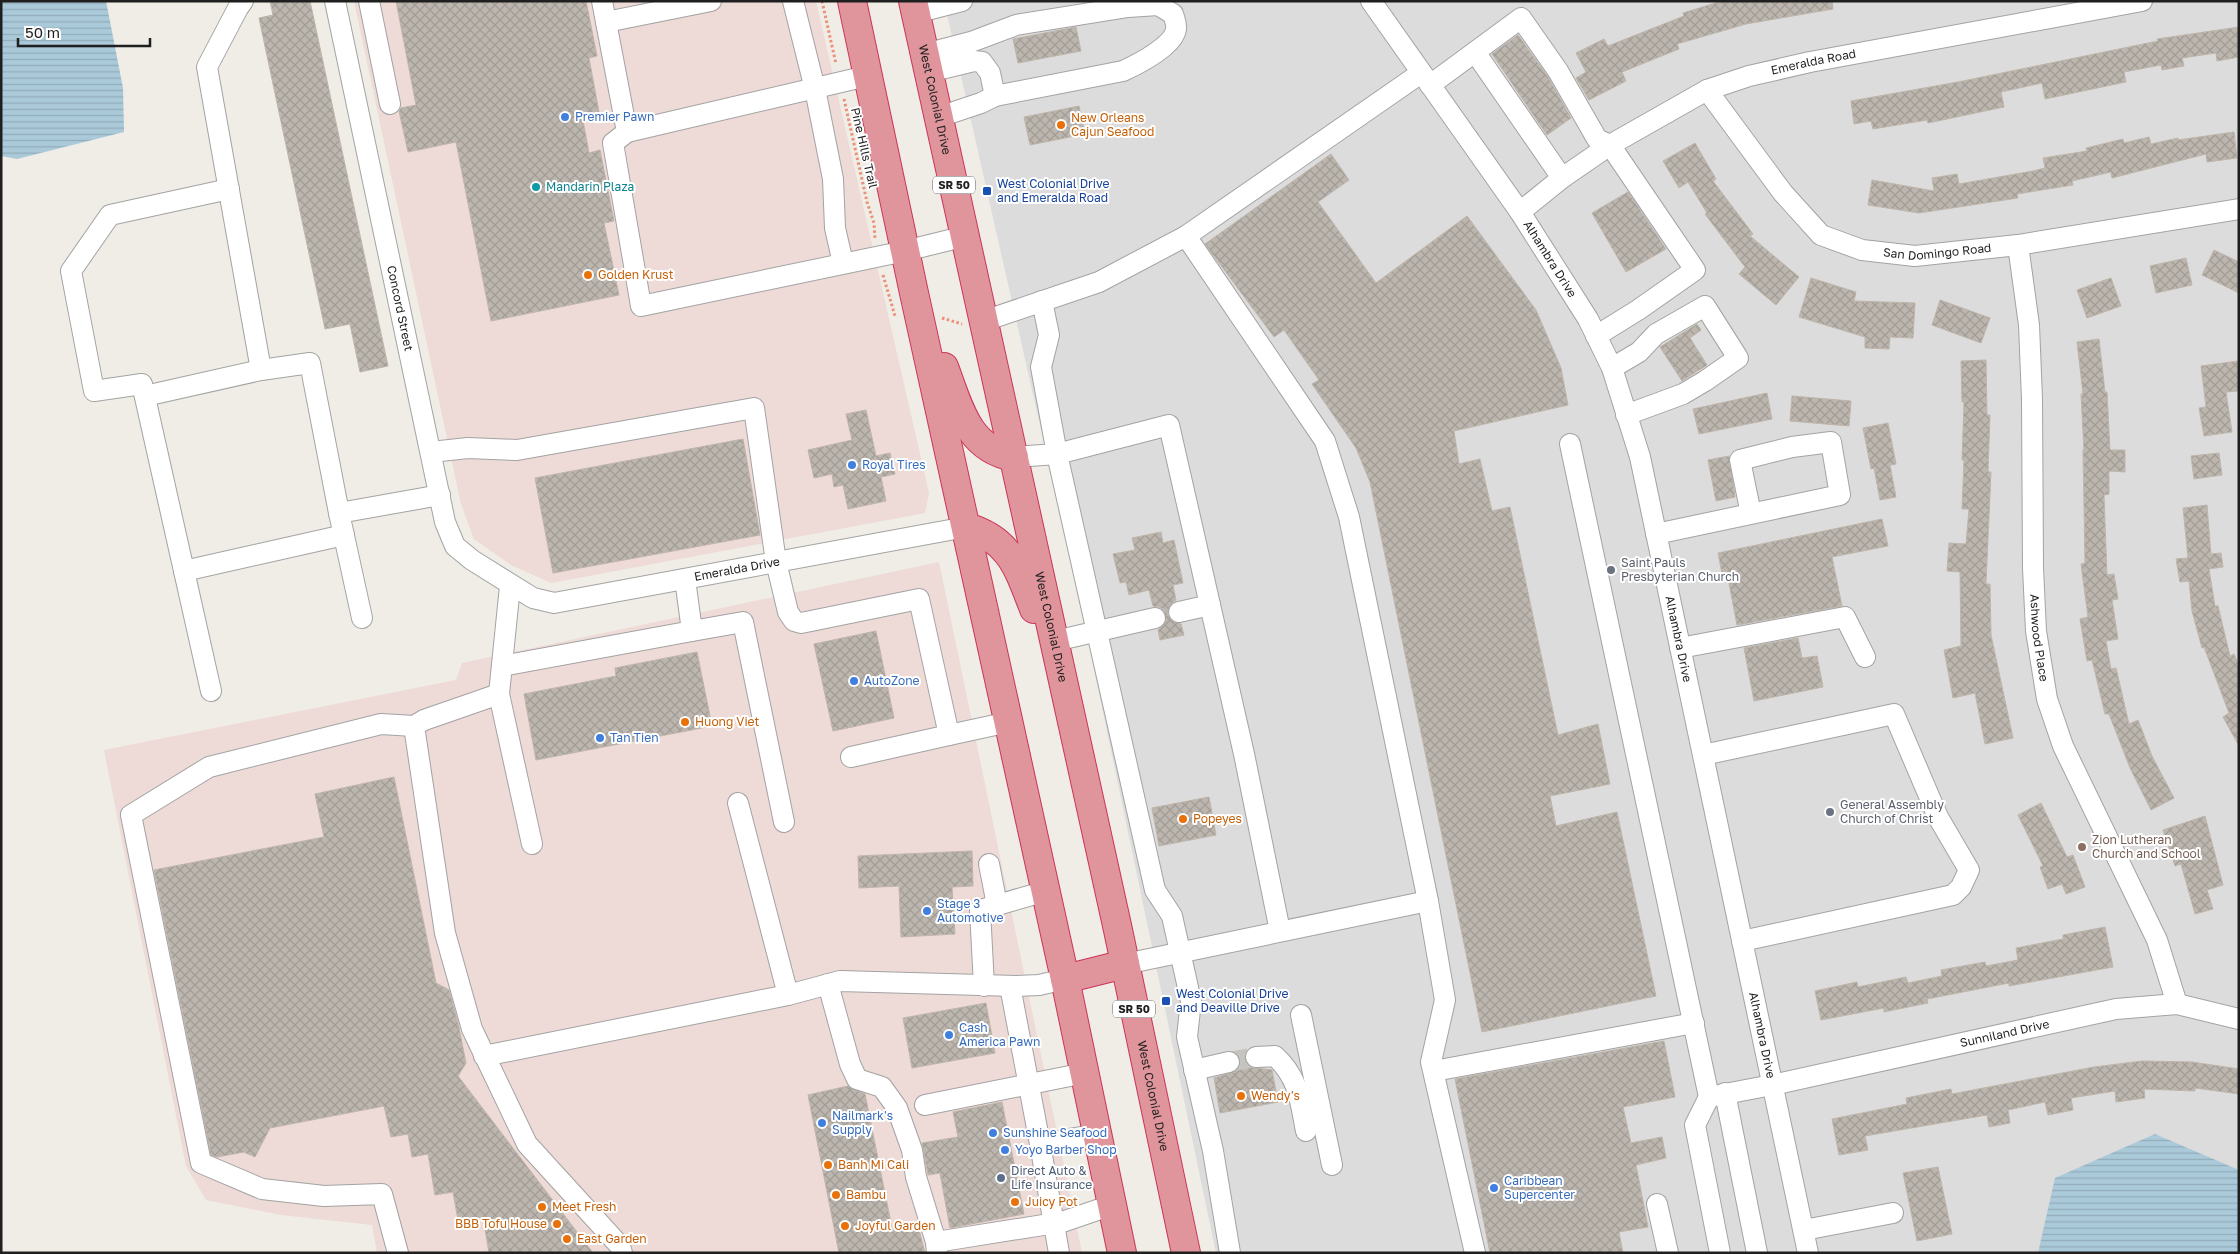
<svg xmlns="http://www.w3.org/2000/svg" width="2240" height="1254" font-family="'Golos Text',sans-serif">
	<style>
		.residential { fill: #dddcdc }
		.commercial { fill: #eedad7 }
		.water { fill: url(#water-rules) }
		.building { fill: url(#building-cross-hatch); stroke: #bfb5aa }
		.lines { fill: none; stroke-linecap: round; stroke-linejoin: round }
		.minor-tunnel { stroke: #c5c4be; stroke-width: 20; stroke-dasharray: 20 10; stroke-linecap: butt }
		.minor-casing { stroke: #a3a3a3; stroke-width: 22 }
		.highway-casing { stroke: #cc3458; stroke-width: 30 }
		.path { stroke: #ee9078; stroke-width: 3; stroke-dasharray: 2.5 2.5; stroke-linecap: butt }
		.minor { stroke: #fff; stroke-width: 20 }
		.highway { stroke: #df959b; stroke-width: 28 }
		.shop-dot { fill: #3f7fe0; stroke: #fff; stroke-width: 2 }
		.food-dot { fill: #e8710a; stroke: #fff; stroke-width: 2 }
		.culture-dot { fill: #0f9aa8; stroke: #fff; stroke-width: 2 }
		.transit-dot { fill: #1a4fb4; stroke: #fff; stroke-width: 2 }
		.worship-dot { fill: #6b7280; stroke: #fff; stroke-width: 2 }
		.education-dot { fill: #8d6e63; stroke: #fff; stroke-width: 2 }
		.service-dot { fill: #5c6f8a; stroke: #fff; stroke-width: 2 }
		.labels { text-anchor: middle; stroke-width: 4; stroke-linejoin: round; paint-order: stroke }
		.shield { fill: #fff; stroke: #626262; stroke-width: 1 }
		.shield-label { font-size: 11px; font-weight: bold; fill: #1f1f1f }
		.street-label { font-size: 12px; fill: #1f1f1f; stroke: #fff }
		.shop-label { font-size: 12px; fill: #366cbe; stroke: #fff; text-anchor: start }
		.food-label { font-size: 12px; fill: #c56008; stroke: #fff; text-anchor: start }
		.transit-label { font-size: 12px; fill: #164399; stroke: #fff; text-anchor: start }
		.culture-label { font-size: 12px; fill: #0d838f; stroke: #fff; text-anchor: start }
		.worship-label { font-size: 12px; fill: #5b616d; stroke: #fff; text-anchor: start }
		.education-label { font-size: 12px; fill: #785e54; stroke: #fff; text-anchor: start }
		.service-label { font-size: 12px; fill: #4e5e75; stroke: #fff; text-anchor: start }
	</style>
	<defs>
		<pattern id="water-rules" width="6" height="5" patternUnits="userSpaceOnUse" patternTransform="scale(1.25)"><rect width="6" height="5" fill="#aac9d9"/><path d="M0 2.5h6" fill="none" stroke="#92acba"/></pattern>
		<pattern id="building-cross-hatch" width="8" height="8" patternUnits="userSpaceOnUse" patternTransform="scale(1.25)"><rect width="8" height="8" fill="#bcb6af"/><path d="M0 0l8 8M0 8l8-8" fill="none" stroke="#a19c96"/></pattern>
	</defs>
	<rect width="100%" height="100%" fill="#efede6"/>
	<polygon class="residential" points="944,1 2239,1 2239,1253 1216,1253 1081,607"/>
	<g class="commercial">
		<polygon points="354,1 816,1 929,493 925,513 551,583 511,565 474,539 461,504"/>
		<polygon points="939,562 1082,1253 377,1253 372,1225 281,1215 206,1200 186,1166 104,750 456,680 462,663"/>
	</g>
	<g class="water">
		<polygon points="1,1 106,1 123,88 124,132 17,159 1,156"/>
		<polygon points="2155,1134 2239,1170 2239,1253 2038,1253 2055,1178"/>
	</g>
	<g class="building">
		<polygon points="270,1 310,1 388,366 360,372 350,324 325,329 259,18 273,15"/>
		<polygon points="396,1 586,1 597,56 589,58 599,112 582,115 589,153 600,150 614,221 604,223 619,295 491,321 456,142 408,152 399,111 401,108 416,105"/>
		<polygon points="1722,1 1832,1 1833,9 1746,24 1677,44 1679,49 1622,72 1626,81 1589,100 1576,78 1586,72 1576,53 1604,39 1608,46 1684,16 1683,13"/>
		<polygon points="1076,27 1081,51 1018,63 1013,39"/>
		<polygon points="2239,27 2239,57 2217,61 2216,53 2182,58 2184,66 2162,70 2161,65 2124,72 2126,82 2045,99 2042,83 2001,92 2004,107 1928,123 1927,120 1873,129 1871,121 1854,124 1851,101 1958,82 2158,41 2157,39"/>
		<polygon points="1518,35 1548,77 1571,118 1547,135 1492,54"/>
		<polygon points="1079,106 1085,134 1030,145 1024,117"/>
		<polygon points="2234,132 2237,158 2207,162 2206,154 2112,178 2111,172 2072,181 2073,185 2017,194 2018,198 1919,213 1868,205 1872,180 1934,191 1932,178 1957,174 1959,184 2033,171 2045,168 2043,158 2087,151 2086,148 2123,139 2124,143 2149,137 2151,144 2178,138 2178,140"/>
		<polygon points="1695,143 1716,179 1713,181 1753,234 1750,236 1799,277 1776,305 1739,274 1745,267 1705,214 1707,213 1688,182 1679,188 1663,161"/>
		<polygon points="1331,154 1349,180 1318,202 1376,283 1467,216 1536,310 1561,368 1568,405 1454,431 1459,464 1480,459 1492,511 1510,507 1558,735 1598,724 1610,784 1550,796 1556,826 1617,812 1656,996 1482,1032 1370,482 1356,448 1312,384 1319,380 1284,330 1274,337 1205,244"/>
		<polygon points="1628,192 1666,249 1626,272 1592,213"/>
		<polygon points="2214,250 2239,262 2239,293 2202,275"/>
		<polygon points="2186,258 2192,285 2156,293 2150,266"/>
		<polygon points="1811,278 1856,292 1854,301 1915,303 1913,338 1890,337 1889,349 1865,348 1865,337 1799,317"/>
		<polygon points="2111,278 2121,306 2087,318 2077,290"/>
		<polygon points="1940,300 1990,318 1981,343 1932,325"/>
		<polygon points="1697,324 1701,330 1690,338 1707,365 1682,381 1660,347"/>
		<polygon points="2099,339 2105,392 2107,392 2110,450 2125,450 2125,472 2109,471 2109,494 2104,495 2107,575 2114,574 2118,599 2112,600 2118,639 2106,641 2111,669 2116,668 2129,724 2138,720 2152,756 2174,798 2151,810 2130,768 2109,714 2105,714 2092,660 2087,661 2080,619 2088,617 2081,564 2085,563 2083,450 2084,450 2081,394 2083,394 2077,342"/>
		<polygon points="1986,360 1987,415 1990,415 1988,472 1991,472 1986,584 1990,584 1991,635 2013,738 1985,744 1975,693 1953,698 1944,650 1961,646 1960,572 1947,571 1949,543 1966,544 1969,509 1962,509 1964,460 1962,460 1964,402 1962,402 1961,361"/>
		<polygon points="2238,361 2239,391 2226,392 2232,432 2204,436 2199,408 2206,407 2201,366"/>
		<polygon points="1767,393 1772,419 1699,434 1693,409"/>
		<polygon points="1792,396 1851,401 1849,426 1790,421"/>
		<polygon points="866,410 876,456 890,453 895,474 881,477 886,501 848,509 843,485 834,487 832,474 814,478 808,450 852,440 846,414"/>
		<polygon points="1888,423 1896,464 1890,465 1896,497 1880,500 1874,468 1871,469 1863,428"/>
		<polygon points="743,439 760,535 553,573 535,478"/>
		<polygon points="2219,453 2222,475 2194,479 2191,456"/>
		<polygon points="1729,456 1735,497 1716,501 1708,460"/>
		<polygon points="2207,505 2211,554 2221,553 2223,567 2209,569 2215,606 2218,606 2230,656 2234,654 2239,666 2239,746 2223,717 2229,713 2204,647 2202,648 2192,611 2189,581 2180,582 2176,559 2188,558 2183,508"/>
		<polygon points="1882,519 1888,546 1832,557 1842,606 1737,625 1728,578 1723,579 1718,553"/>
		<polygon points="1161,532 1163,543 1174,540 1183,583 1173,585 1176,600 1171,604 1167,614 1171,620 1181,624 1184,635 1160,640 1158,630 1163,626 1166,621 1164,610 1159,607 1153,606 1149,590 1129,595 1126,582 1120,583 1113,554 1135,550 1132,538"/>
		<polygon points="876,631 894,718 833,731 814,644"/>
		<polygon points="1798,638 1802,658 1817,656 1823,687 1754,701 1744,648"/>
		<polygon points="697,652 712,726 536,760 524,694 616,676 615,668"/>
		<polygon points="394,777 436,983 449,990 458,1023 466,1063 458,1076 593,1253 489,1253 483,1217 458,1220 453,1192 435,1195 428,1154 412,1157 408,1134 391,1137 384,1106 270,1128 255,1157 244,1152 217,1157 211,1155 154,870 324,837 315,794"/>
		<polygon points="1209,797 1216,835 1159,846 1152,808"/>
		<polygon points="2041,803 2067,857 2073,855 2085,887 2066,894 2062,884 2048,889 2040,867 2043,866 2018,815"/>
		<polygon points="2205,816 2223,885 2207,890 2213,909 2195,914 2181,864 2175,866 2163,830"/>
		<polygon points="972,851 973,886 952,887 955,934 901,937 899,886 859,888 858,856"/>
		<polygon points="2105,927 2113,967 2009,986 2009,983 1927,999 1928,1003 1884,1012 1884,1008 1821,1020 1815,991 1857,982 1858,987 1906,977 1908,983 1942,976 1941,970 1985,962 1986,966 2018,960 2016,948 2063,939 2063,935"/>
		<polygon points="986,1003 995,1053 912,1068 903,1018"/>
		<polygon points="1664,1041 1675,1097 1623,1107 1631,1143 1662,1137 1666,1158 1636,1165 1648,1227 1619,1232 1623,1253 1490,1253 1455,1079"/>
		<polygon points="1246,1050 1244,1058 1250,1067 1272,1070 1278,1102 1220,1113 1214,1078 1237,1071 1240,1066 1241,1060 1236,1053"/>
		<polygon points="2142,1061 2192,1062 2239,1069 2239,1094 2195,1088 2195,1091 2144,1089 2145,1098 2116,1102 2115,1091 2090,1095 2071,1098 2073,1110 2048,1115 2045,1102 2008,1110 2010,1123 1989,1127 1987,1115 1865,1136 1868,1150 1839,1155 1832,1119 1907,1104 1906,1098 1951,1089 1952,1094 2094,1067"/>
		<polygon points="848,1086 865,1094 892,1228 917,1222 925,1253 839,1253 808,1095"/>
		<polygon points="1002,1102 1024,1214 950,1228 940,1173 928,1175 922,1143 958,1137 953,1112"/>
		<polygon points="1938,1167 1952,1234 1917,1241 1903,1173"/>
	</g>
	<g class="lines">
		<polyline class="minor-tunnel" points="1229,1062 1256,1057"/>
		<defs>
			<g id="minor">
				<polyline points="243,1 238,8 207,67 261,370 310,363 339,513 362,618"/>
				<path id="s1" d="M335 1 445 522 455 546 472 560 533 598 554 603 966 527"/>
				<polyline points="369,1 390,104"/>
				<polyline points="602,1 627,132 613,143 641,306 905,251 966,236"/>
				<polyline points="793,1 815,89 833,179 835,228 843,263"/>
				<path id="s2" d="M1371 1 1520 212 1588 319 1612 368 1640 457 1808 1253"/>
				<polyline points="915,13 962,1"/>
				<polyline points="606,22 711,1"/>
				<polyline points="1475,52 1562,178"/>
				<path d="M925 54 971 42 1016 25 1128 7 1158 5 1173 14C1174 18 1177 24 1176 29 1174 46 1138 64 1123 71L995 96"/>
				<polyline points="929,72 974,61 982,62 990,73 995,96 981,103 939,117"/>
				<polyline points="1421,73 1186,236 1325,441 1349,517 1428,901 1445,1000 1431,1062 1475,1253"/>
				<polyline points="1430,85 1521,18 1558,71 1597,139 1610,145 1695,270 1638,310 1596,336"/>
				<path id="s3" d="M1707 90 1783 193 1821 235 1862 250 1915 256 2018 245 2239 209"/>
				<polyline points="627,132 867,76"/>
				<path id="s4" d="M1520 212 1562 178 1610 145 1707 90 1749 76 1810 62 2142 1"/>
				<path id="s5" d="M2018 245 2029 325 2032 399 2033 568 2036 631 2047 699 2063 746 2157 940 2177 1004"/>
				<polyline points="1042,301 1049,335 1041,367 1057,454 1155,890 1172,916 1191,1001 1187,1037 1213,1151 1230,1253"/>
				<polyline points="984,321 1099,282 1186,236"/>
				<polyline points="1612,368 1639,352 1656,334 1705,306 1738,358 1705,381 1683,394 1626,415"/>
				<polyline points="145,396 261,370"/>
				<path id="s6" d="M1570 444 1709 1097 1772 1085 2116 1009 2177 1004 2239 1019"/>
				<polyline points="431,452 468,448 517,450 754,408 776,562 788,612 794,621 801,623 919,599 949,735 851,757"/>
				<polyline points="1014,457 1057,454 1169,425 1244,754 1280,931"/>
				<polyline points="339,513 440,495"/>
				<polyline points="1656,534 1840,495 1831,442 1792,447 1740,460 1751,514"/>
				<polyline points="184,571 344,535"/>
				<polyline points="685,579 692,631 743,622 784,822"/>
				<polyline points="510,586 499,694 532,844"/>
				<polyline points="1179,612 1210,605"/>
				<polyline points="1055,641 1155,618"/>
				<polyline points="1680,648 1845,617 1865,657"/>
				<polyline points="502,666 692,631"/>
				<polyline points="211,691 142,384 94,391 71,271 110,215 229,189"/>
				<polyline points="499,694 424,720 414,726 445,933 472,1029 527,1144 620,1246 622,1253"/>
				<polyline points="949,735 1009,722"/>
				<polyline points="1703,755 1894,714 1938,817 1969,870 1961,887 1953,895 1742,941"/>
				<polyline points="738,803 788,995 840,981 1016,986 1039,985 1065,979"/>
				<polyline points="989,864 997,905"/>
				<polyline points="1125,964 1428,901"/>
				<polyline points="828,984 850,1064 857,1079 882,1087 897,1108 912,1150 916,1177 936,1242 937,1253"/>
				<polyline points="984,986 980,910 1046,891"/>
				<polyline points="1010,986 1040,1144 1098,1134"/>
				<polyline points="1301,1015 1332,1165"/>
				<polyline points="484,1056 788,995"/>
				<path d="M1256 1057 1275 1056C1299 1078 1300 1101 1306 1131"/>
				<polyline points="1194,1070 1229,1062"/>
				<polyline points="1434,1071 1694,1023"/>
				<polyline points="1725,1093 1757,1253"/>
				<polyline points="1709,1097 1695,1125 1720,1253"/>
				<polyline points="925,1105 1085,1073"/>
				<polyline points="1040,1144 1059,1253"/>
				<polyline points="1657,1204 1668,1253"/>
				<polyline points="1804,1230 1893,1213"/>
				<polyline points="936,1242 1062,1222 1112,1205"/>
				<polyline points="398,1253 382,1194 324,1196 262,1189 201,1163 131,815 209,767 381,724 414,726"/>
			</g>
			<g id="highway">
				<polyline points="852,1 914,293 1065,979 1122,1253"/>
				<path id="s7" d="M913 1 1118 930 1186 1253"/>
				<path d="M944 367C959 406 967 449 1014 457"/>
				<path d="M966 527C1011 539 1019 571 1034 609"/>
				<polyline points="1065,979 1125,964"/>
			</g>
		</defs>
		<use href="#minor" class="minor-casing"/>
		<use href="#highway" class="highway-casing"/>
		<g class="path">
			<polyline points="822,1 836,64"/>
			<polyline points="844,99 867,202 874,223 875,239"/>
			<polyline points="883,275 895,316"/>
			<polyline points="942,318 962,324"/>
		</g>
		<use href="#minor" class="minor"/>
		<use href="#highway" class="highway"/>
	</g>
	<g class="shop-dot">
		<circle cx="565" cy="117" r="5"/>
		<circle cx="852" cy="465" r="5"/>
		<circle cx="854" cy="681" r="5"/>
		<circle cx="600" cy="738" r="5"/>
		<circle cx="927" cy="911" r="5"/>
		<circle cx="949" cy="1035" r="5"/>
		<circle cx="822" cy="1123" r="5"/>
		<circle cx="993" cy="1133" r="5"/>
		<circle cx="1005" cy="1150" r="5"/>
		<circle cx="1494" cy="1188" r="5"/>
	</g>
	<g class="food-dot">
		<circle cx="1061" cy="125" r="5"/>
		<circle cx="588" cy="275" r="5"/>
		<circle cx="685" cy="722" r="5"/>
		<circle cx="1183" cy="819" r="5"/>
		<circle cx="1241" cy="1096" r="5"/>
		<circle cx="828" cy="1165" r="5"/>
		<circle cx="836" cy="1195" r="5"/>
		<circle cx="1015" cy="1202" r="5"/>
		<circle cx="542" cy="1207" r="5"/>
		<circle cx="557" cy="1224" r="5"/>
		<circle cx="845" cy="1226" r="5"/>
		<circle cx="567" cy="1239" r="5"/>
	</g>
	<circle class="culture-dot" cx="536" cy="187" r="5"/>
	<g class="transit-dot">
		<rect x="982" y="186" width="10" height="10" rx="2.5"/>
		<rect x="1161" y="996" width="10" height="10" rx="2.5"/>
	</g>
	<g class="worship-dot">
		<circle cx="1611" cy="570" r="5"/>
		<circle cx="1830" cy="812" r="5"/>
	</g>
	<circle class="education-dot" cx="2082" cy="847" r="5"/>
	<circle class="service-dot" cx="1001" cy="1178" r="5"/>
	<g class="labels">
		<g class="shield">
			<rect x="933" y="176.5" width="42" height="17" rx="4"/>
			<rect x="1113" y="1000.5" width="42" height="17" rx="4"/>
		</g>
		<g class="shield-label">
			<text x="954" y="189">SR 50</text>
			<text x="1134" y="1013">SR 50</text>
		</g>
		<g class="street-label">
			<text dy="4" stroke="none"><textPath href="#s4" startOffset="334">Emeralda Road</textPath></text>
			<text dy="4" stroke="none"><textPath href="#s7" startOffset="101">West Colonial Drive</textPath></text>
			<text transform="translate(864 148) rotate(77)" y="4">Pine Hills Trail</text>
			<text dy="4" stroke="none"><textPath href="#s3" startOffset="304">San Domingo Road</textPath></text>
			<text dy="4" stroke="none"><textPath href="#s2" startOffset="314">Alhambra Drive</textPath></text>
			<text dy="4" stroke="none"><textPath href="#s1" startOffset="314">Concord Street</textPath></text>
			<text dy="4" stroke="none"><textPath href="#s1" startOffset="860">Emeralda Drive</textPath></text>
			<text dy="4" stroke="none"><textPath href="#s7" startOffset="641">West Colonial Drive</textPath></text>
			<text dy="4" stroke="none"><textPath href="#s2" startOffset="719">Alhambra Drive</textPath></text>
			<text dy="4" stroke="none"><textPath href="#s5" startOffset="394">Ashwood Place</textPath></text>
			<text dy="4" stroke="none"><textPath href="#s6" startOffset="970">Sunniland Drive</textPath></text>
			<text dy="4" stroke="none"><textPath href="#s2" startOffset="1124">Alhambra Drive</textPath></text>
			<text dy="4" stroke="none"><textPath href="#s7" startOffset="1121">West Colonial Drive</textPath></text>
		</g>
		<g class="shop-label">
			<text x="575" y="121">Premier Pawn</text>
			<text x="862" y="469">Royal Tires</text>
			<text x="864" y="685">AutoZone</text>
			<text x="610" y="742">Tan Tien</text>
			<text x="937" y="908">Stage 3<tspan x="937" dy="14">Automotive</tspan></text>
			<text x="959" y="1032">Cash<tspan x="959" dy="14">America Pawn</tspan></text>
			<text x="832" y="1120">Nailmark's<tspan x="832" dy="14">Supply</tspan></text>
			<text x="1003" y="1137">Sunshine Seafood</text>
			<text x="1015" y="1154">Yoyo Barber Shop</text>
			<text x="1504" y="1185">Caribbean<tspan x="1504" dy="14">Supercenter</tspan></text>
		</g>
		<g class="food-label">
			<text x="1071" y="122">New Orleans<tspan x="1071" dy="14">Cajun Seafood</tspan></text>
			<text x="598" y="279">Golden Krust</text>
			<text x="695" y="726">Huong Viet</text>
			<text x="1193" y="823">Popeyes</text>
			<text x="1251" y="1100">Wendy's</text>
			<text x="838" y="1169">Banh Mi Cali</text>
			<text x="846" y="1199">Bambu</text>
			<text x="1025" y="1206">Juicy Pot</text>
			<text x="552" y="1211">Meet Fresh</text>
			<text x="547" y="1228" text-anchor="end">BBB Tofu House</text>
			<text x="855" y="1230">Joyful Garden</text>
			<text x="577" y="1243">East Garden</text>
		</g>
		<g class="transit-label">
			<text x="997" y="188">West Colonial Drive<tspan x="997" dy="14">and Emeralda Road</tspan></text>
			<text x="1176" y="998">West Colonial Drive<tspan x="1176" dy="14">and Deaville Drive</tspan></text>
		</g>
		<g class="culture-label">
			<text x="546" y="191">Mandarin Plaza</text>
		</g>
		<g class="worship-label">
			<text x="1621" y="567">Saint Pauls<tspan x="1621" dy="14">Presbyterian Church</tspan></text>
			<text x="1840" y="809">General Assembly<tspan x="1840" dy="14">Church of Christ</tspan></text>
		</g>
		<g class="education-label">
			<text x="2092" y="844">Zion Lutheran<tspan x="2092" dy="14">Church and School</tspan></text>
		</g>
		<g class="service-label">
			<text x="1011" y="1175">Direct Auto &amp;<tspan x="1011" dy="14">Life Insurance</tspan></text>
		</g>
	</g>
	<rect width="2240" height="1254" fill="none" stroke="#1f1f1f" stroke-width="5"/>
	<path d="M18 38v8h132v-8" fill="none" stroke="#1f1f1f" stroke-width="2.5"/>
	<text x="25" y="38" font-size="15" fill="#1f1f1f" stroke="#ffffff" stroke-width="4" paint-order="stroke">50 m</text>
</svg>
